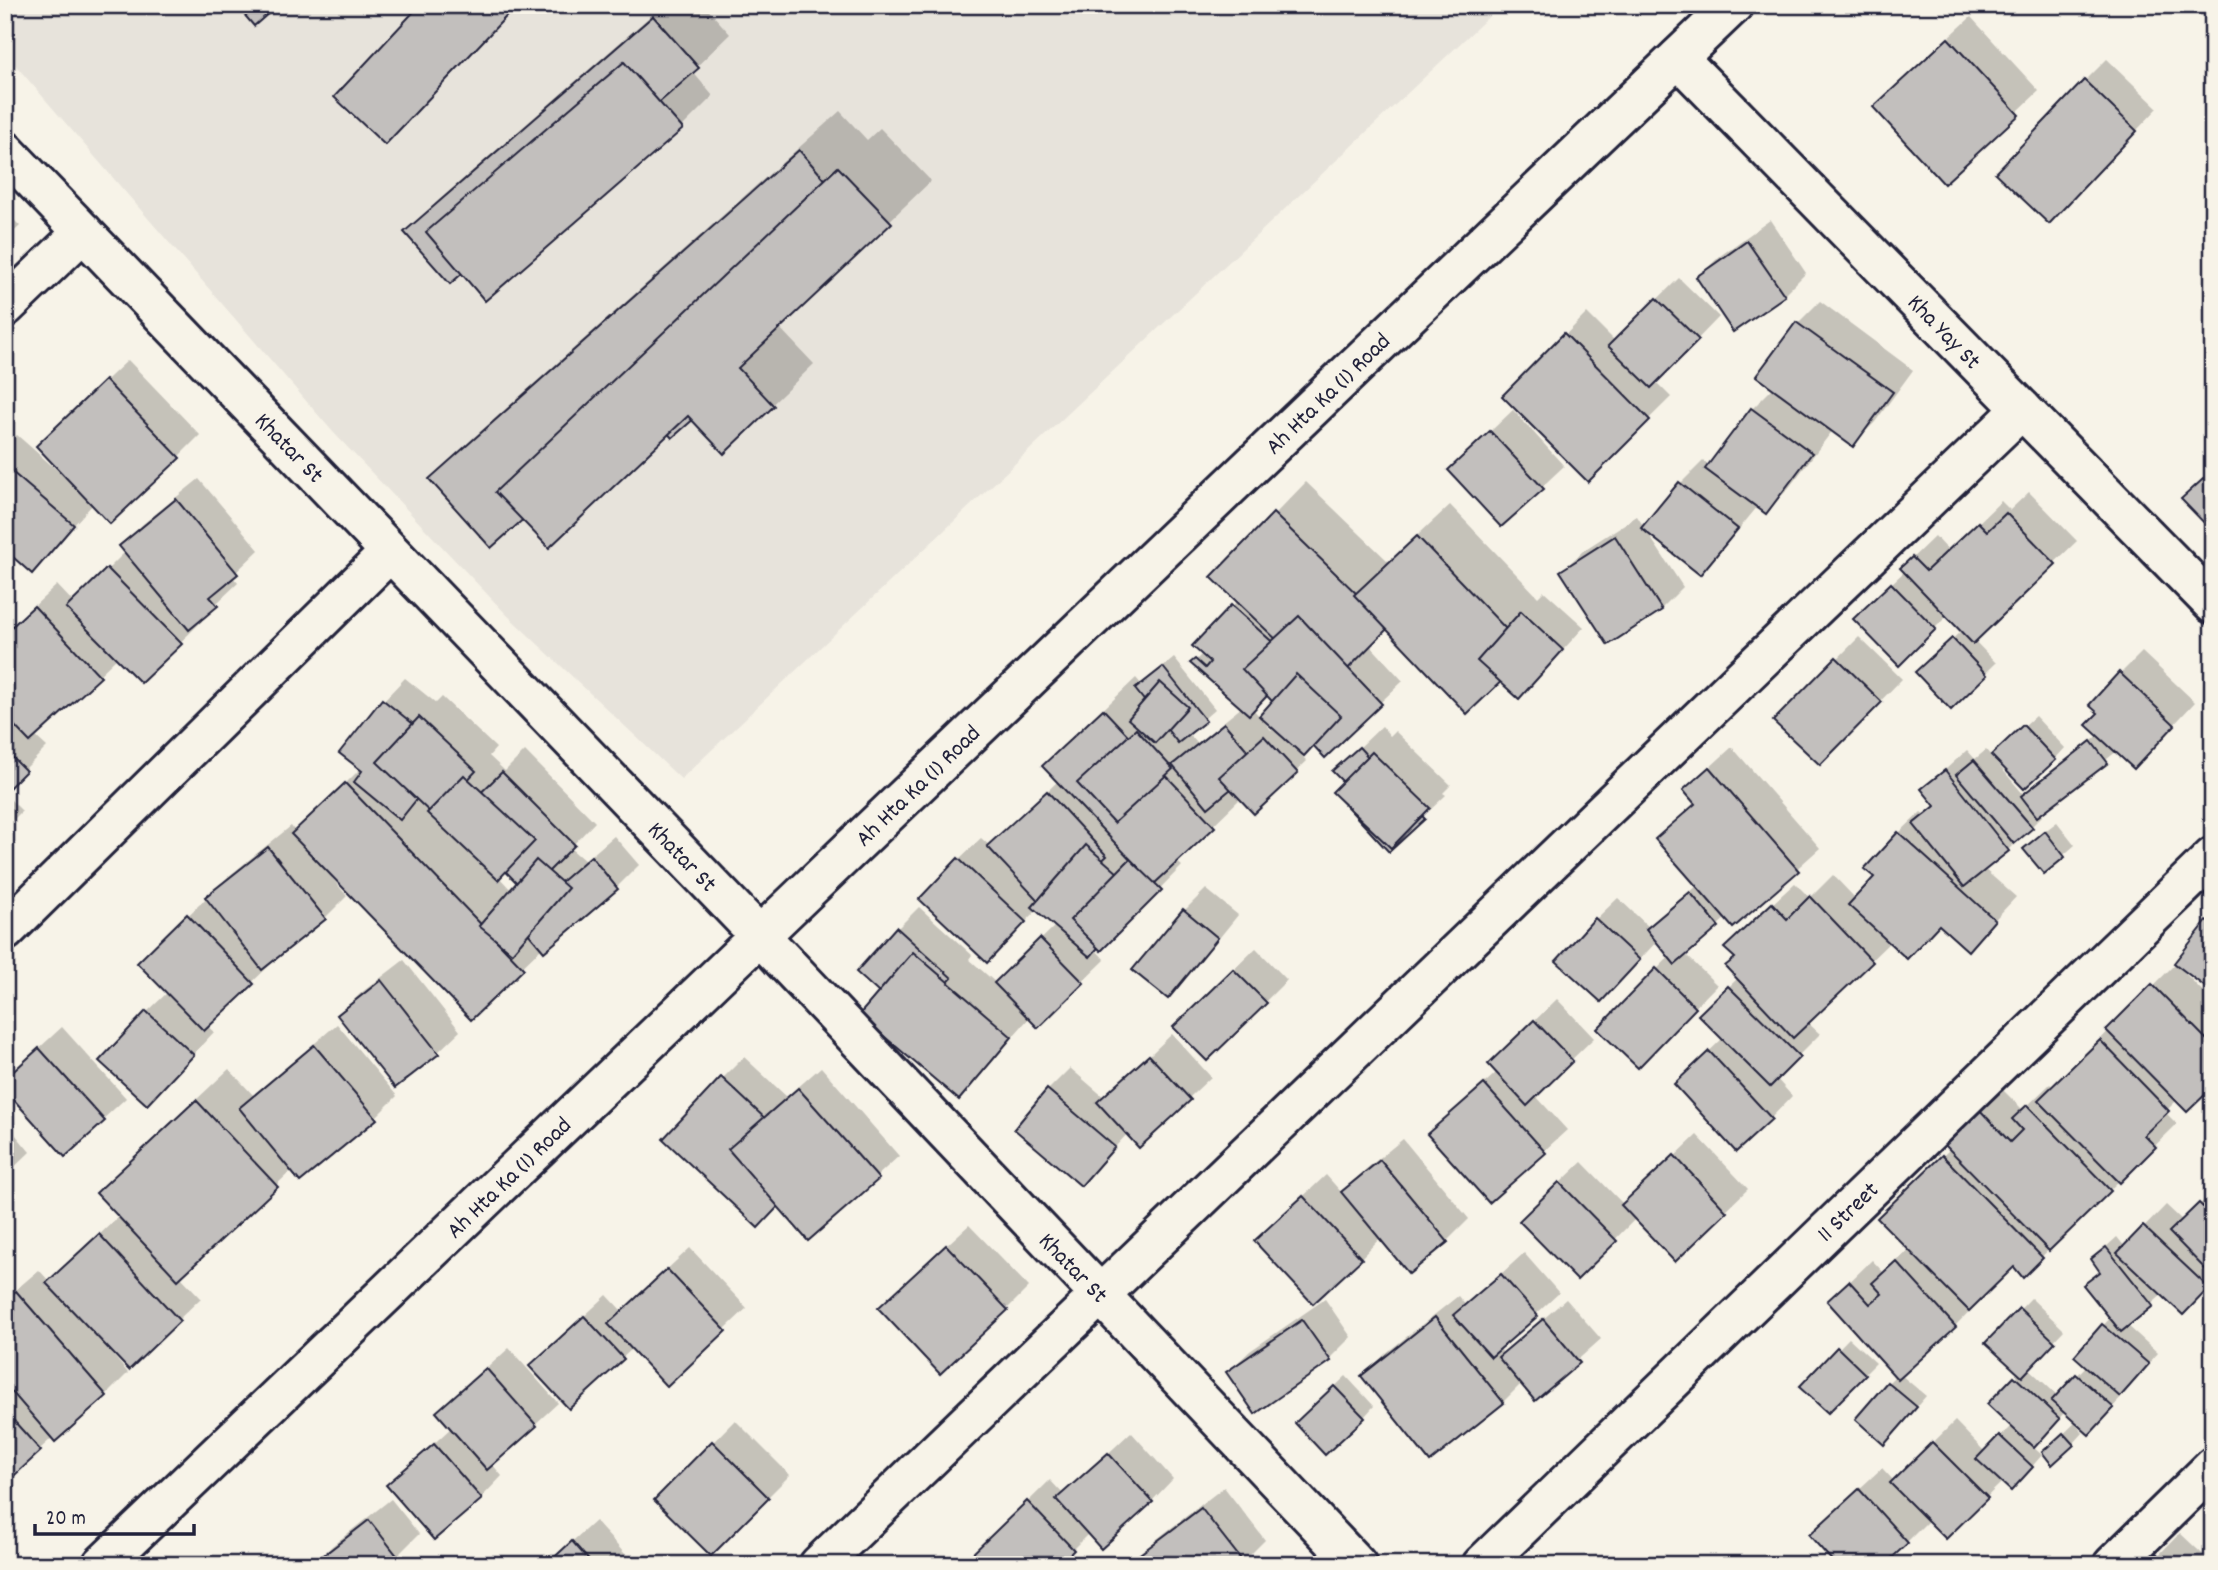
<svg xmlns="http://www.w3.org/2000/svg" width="2218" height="1570" font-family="Dekko,sans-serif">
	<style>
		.built { fill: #e7e3db }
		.shadow { fill: #0003; fill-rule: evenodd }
		.building { fill: #c2bfbd; stroke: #22223b; stroke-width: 2 }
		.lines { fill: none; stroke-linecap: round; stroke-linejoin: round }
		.street-casing { stroke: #22223b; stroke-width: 44 }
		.secondary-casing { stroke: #22223b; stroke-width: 44 }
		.street { stroke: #f7f3e8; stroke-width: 38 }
		.secondary { stroke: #f7f3e8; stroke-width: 38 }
		.labels { text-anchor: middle; stroke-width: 7; stroke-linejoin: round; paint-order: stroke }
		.street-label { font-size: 24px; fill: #22223b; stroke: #f7f3e8 }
	</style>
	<rect width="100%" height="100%" fill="#f7f3e8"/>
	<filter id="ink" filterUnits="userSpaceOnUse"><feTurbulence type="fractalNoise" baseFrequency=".0143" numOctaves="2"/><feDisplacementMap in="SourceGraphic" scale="14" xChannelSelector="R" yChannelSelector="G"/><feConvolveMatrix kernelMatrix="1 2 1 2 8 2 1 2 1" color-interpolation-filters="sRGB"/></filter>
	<g filter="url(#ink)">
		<polygon class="built" points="5,5 1501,5 681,779 507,615 333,432 5,53"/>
		<g class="shadow">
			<polygon points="663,5 704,5 730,34 692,71 713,96 681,128 462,271 407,232 439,200"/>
			<polygon points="1971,17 2039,91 1944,181 1897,85"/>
			<polygon points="2107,59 2158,108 2070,200 2085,81"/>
			<polygon points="840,111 867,140 880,128 931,181 779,327 814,364 724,451 692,418 523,518 431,479 472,439"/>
			<polygon points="5,211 20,226 5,240"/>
			<polygon points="1770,220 1806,273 1784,295 1734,329 1698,277 1720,256"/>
			<polygon points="1679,278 1719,317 1656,382 1671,397 1588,479 1505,396 1587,313 1615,341"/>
			<polygon points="1820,301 1913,370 1875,422 1853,444 1833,430 1787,490 1766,512 1758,506 1721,551 1700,573 1647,532 1683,587 1661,609 1608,643 1562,571 1584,550 1637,516 1644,527 1681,483 1703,461 1709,466 1752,409 1774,387 1798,323"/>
			<polygon points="128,360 200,435 178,457 93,504 32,571 5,548 5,446 17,435 58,471 60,469 60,424"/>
			<polygon points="1513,410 1564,466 1501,525 1472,449"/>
			<polygon points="199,479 259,550 232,576 238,583 200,619 202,621 141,681 118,657 35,736 47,747 5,789 5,633 57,585 74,603 126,551 121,546 143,524"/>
			<path d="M1306 482 1389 562 1450 505 1538 597 1544 591 1584 627 1541 674 1503 682 1387 627 1370 645 1403 681 1325 755 1314 744 1302 756 1307 761 1254 812 1241 798 1176 861 1182 866 1101 948 1099 946 1095 949 1105 960 1038 1025 1030 1017 959 1097 881 993 898 928 919 907 972 955 969 959 996 983 1056 925 1038 909 1009 939 959 859 981 838 990 846 1058 781 1044 766 1136 678 1142 685 1174 658 1215 709 1188 733 1197 743 1242 707 1193 663 1203 653 1195 646 1238 600 1214 577ZM1268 694 1274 702 1260 717 1253 709ZM1265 719 1274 728 1271 730 1263 720Z"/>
			<polygon points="2029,492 2077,541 1974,640 1996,663 1951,707 1918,672 1962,630 1948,615 1900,663 1877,597 1905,571 1902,568 1935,536 1949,551 2001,501 2010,510"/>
			<polygon points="1859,637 1902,679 1820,763 1776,721"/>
			<polygon points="2142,652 2195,702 2155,745 2117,751 2040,813 2042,816 2008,850 1984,869 2016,897 1968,948 1939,923 1891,941 1807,1022 1820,1034 1776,1078 1792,1096 1771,1118 1698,1062 1723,1038 1700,1015 1738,978 1736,957 1748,926 1795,883 1810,898 1833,875 1856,899 1876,877 1899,833 1921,812 1925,815 1936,804 1924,789 1967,750 1975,759 1986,750 2024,795 2099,735 2100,713 2120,674"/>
			<path d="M405 678 436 703 442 697 496 748 489 756 505 771 525 751 595 822 570 848 585 861 614 836 639 865 617 887 544 950 542 948 471 1017 334 876 332 878 347 896 325 918 273 959 275 960 207 1026 214 1032 169 1080 147 1012 168 992 139 963 229 876 291 826 296 833 361 768 341 752 384 700ZM506 869 519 882 512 891 499 877Z"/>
			<polygon points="2035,716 2065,748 2055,759 2004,744"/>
			<polygon points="1382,726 1390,736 1395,731 1451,785 1443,793 1446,795 1389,849 1345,781 1335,771"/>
			<polygon points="1732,747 1820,848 1733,926 1726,918 1685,954 1717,985 1660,1043 1599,1029 1670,956 1658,940 1623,978 1596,919 1618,898 1650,928 1698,885 1657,839 1696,803 1685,790"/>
			<polygon points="5,794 22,811 5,828"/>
			<polygon points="2057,822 2075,845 2044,872 2036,838"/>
			<polygon points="1206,889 1238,915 1189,975 1167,996 1184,911"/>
			<polygon points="2213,918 2213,991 2181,966 2179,967 2213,1002 2213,1084 2177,1100 2165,1112 2177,1124 2120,1180 2023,1275 2014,1265 1955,1326 1901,1375 1926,1396 1895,1432 1888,1383 1896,1375 1829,1302 1872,1260 1884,1273 1910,1249 1902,1196 1951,1148 1945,1142 2000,1087 2023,1110 2050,1084 2053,1087 2176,963"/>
			<polygon points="1256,948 1287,980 1207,1059 1197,1005"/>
			<polygon points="404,960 460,1031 438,1052 395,1086 339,1015 361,993"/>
			<polygon points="1557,999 1594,1038 1535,1095 1567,1130 1489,1201 1429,1134 1497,1072 1512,1043"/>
			<polygon points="337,1024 397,1096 375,1118 292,1170 180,1276 201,1298 129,1367 114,1352 112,1354 128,1373 106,1395 55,1439 53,1437 5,1481 5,1299 39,1270 50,1282 120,1215 131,1161 229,1069 254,1096"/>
			<polygon points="62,1027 126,1098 65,1154 24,1062"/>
			<polygon points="1172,1034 1211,1077 1139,1145 1128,1133 1081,1184 1048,1090 1070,1068 1105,1098"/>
			<polygon points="744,1057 787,1097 821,1067 899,1156 808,1239 722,1079"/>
			<polygon points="5,1122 30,1152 5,1176"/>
			<polygon points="1697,1135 1748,1189 1675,1259 1636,1218 1577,1278 1543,1199 1582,1162 1624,1205"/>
			<polygon points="1403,1139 1469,1219 1447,1241 1410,1271 1381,1237 1361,1258 1279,1219 1326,1175 1342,1193 1365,1170"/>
			<polygon points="2211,1194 2213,1283 2183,1313 2163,1294 2127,1325 2158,1353 2121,1394 2123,1396 2099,1422 2078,1423 2076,1425 2083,1433 2073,1444 2055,1442 2076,1422 2065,1412 2032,1446 2042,1455 2022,1478 2003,1481 1946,1537 1929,1520 1907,1542 1833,1513 1882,1468 1894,1481 1955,1421 1985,1452 2012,1425 1989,1404 2020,1373 1988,1343 2031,1298 2064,1330 2028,1368 2058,1396 2087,1365 2076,1356 2111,1317 2086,1285 2101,1270 2093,1259 2117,1237 2125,1247 2166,1205 2183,1221"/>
			<polygon points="969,1225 1029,1287 1007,1309 902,1286"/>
			<polygon points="690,1248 747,1308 667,1384 633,1348 569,1407 553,1345 607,1295 622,1311"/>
			<polygon points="1524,1253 1559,1293 1499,1348 1504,1354 1566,1299 1601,1339 1535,1398 1522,1383 1503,1402 1364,1376 1385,1354 1458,1296 1466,1306"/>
			<polygon points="1325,1299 1351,1337 1329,1359 1228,1372 1250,1351"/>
			<polygon points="1849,1338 1876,1363 1828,1411 1802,1386"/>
			<polygon points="509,1348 558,1403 492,1464 502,1476 481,1498 389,1485 452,1427 439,1412"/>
			<polygon points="1346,1376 1374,1406 1364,1417 1308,1412"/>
			<polygon points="735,1420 790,1475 711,1554 656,1500"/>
			<polygon points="1131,1432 1173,1479 1152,1501 1089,1533 1057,1565 971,1558 1050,1480 1064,1495"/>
			<polygon points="1224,1487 1265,1540 1243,1562 1239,1565 1138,1565 1135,1561 1157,1539"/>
			<polygon points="391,1499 419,1534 397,1556 313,1565 332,1546"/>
			<polygon points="595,1521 635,1565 546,1565"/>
			<polygon points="2180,1533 2213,1564 2213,1565 2149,1565"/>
		</g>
		<g class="building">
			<polygon points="236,5 278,5 254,26"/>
			<polygon points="420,5 517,5 385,145 334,97"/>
			<polygon points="653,16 699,68 450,284 404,232"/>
			<polygon points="1948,38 2019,115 1944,184 1873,107"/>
			<polygon points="624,62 683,129 485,301 426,232"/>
			<polygon points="2084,80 2137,131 2049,224 1995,173"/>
			<polygon points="799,150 858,217 692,365 720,396 672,438 647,409 491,548 429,479"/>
			<polygon points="838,167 892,223 738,368 774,406 724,454 688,416 549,548 495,492"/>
			<polygon points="1747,241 1785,296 1733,332 1696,277"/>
			<polygon points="1656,298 1699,340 1651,388 1608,346"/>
			<polygon points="1796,322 1893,392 1853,447 1756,376"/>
			<polygon points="1564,333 1650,420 1588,482 1502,396"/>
			<polygon points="105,380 180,458 110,524 36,446"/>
			<polygon points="1751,408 1812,453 1766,514 1705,469"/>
			<polygon points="1490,431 1544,489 1501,527 1448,470"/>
			<polygon points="5,466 74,525 32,574 5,550"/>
			<polygon points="2213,470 2213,532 2181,499"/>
			<polygon points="1679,482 1738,529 1700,575 1641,528"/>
			<polygon points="176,499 238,574 210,597 218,606 189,630 119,546"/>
			<polygon points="1273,513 1390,626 1328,689 1211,577"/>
			<polygon points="2006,513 2056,564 1973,644 1900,568 1912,557 1926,571 1978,522 1987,531"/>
			<polygon points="1417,536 1530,654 1467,714 1354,595"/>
			<polygon points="1615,536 1662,610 1608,645 1560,571"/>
			<polygon points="107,568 182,644 141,683 66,608"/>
			<polygon points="1891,583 1936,629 1899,666 1853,619"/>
			<polygon points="1231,605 1297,664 1249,715 1190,663 1195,659 1205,668 1210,662 1192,646"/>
			<polygon points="34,606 101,677 30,742 5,716 5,633"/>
			<polygon points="1521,611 1563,650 1519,699 1477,661"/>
			<polygon points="1299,616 1382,704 1325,758 1242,669"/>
			<polygon points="1952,638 1987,675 1951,710 1915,672"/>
			<polygon points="1836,657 1882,702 1820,765 1773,721"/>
			<polygon points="1163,667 1206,721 1178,743 1135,689"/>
			<polygon points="2119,672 2175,725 2134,769 2086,725 2098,713 2089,705"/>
			<polygon points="1296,674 1341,716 1304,756 1259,716"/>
			<polygon points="1160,682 1188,707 1155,743 1128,719"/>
			<polygon points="382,699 452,755 400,820 354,782 362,771 339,753"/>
			<polygon points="1103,709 1215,827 1154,884 1042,766"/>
			<polygon points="419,717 476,771 434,816 377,762"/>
			<polygon points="1224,723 1260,765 1208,808 1172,765"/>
			<polygon points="2023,725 2056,760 2024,789 1991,755"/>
			<polygon points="1136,729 1173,769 1114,823 1077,783"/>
			<polygon points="1264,736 1298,773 1254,814 1219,777"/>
			<polygon points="2091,741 2108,763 2037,817 2021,796"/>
			<polygon points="1359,747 1425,819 1389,852 1339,798 1350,789 1332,771"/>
			<polygon points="5,750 26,771 5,792"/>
			<polygon points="1372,752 1430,808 1391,848 1332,792"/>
			<polygon points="1974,760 2033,828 2014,844 1956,775"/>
			<polygon points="1709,767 1799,871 1733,928 1655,839 1695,804 1683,790"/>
			<polygon points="1945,770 2009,851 1964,887 1913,824 1935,806 1921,789"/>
			<polygon points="502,772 575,845 527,893 454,819"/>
			<polygon points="464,775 535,841 498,880 427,813"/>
			<polygon points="345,783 524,969 471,1020 291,834"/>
			<polygon points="1047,791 1107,856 1047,910 987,846"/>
			<polygon points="2045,831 2065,857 2044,874 2023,849"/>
			<polygon points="1898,832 1995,920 1968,951 1939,925 1907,959 1848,905 1874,877 1864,869"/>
			<polygon points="1086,845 1143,895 1090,957 1032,907"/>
			<polygon points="268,847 326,919 262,970 205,897"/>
			<polygon points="591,856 618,889 544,952 517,920"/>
			<polygon points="958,858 1026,922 987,963 919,899"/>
			<polygon points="1130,859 1162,890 1101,951 1070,920"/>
			<polygon points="536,860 568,888 512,953 479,926"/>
			<polygon points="1690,892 1719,927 1675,965 1646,929"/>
			<polygon points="1810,896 1873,962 1793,1038 1725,966 1735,958 1724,948 1772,903 1787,919"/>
			<polygon points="1183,909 1218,938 1168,999 1132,970"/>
			<polygon points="187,914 254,984 204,1031 137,963"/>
			<polygon points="1595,918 1640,960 1601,1002 1556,961"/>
			<polygon points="2207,921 2213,925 2213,993 2174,963"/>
			<polygon points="896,927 952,978 911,1022 856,972"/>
			<polygon points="1040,938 1084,983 1038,1028 994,983"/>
			<polygon points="913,952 1012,1037 959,1100 859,1015"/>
			<polygon points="1656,968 1696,1008 1638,1068 1597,1029"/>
			<polygon points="1233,969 1267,1003 1207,1061 1173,1027"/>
			<polygon points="381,980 439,1054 395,1088 337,1015"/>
			<polygon points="2152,984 2213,1046 2213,1087 2187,1112 2106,1030"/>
			<polygon points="1728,986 1800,1057 1770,1087 1698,1015"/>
			<polygon points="146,1011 194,1055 147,1105 99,1061"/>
			<polygon points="1534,1020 1573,1061 1527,1106 1488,1064"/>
			<polygon points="2100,1040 2169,1111 2144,1135 2156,1147 2120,1183 2038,1100"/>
			<polygon points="314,1045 377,1119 300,1182 239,1108"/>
			<polygon points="39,1048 105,1121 65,1157 5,1090 5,1079"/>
			<polygon points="1709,1051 1772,1119 1736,1152 1674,1084"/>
			<polygon points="1149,1055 1191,1100 1139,1148 1097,1102"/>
			<polygon points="721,1077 788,1140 780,1149 808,1175 758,1228 663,1139"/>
			<polygon points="1484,1084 1546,1153 1489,1203 1427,1134"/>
			<polygon points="798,1088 879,1179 808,1241 728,1149"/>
			<polygon points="1047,1089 1115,1147 1081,1186 1014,1129"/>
			<polygon points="196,1100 278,1187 178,1280 96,1193"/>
			<polygon points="2027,1105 2111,1191 2049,1251 1942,1142 1977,1107 2010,1142 2022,1130 2012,1119"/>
			<polygon points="1674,1155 1727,1212 1675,1262 1621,1205"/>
			<polygon points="1942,1155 2043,1258 2023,1278 2014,1267 1969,1311 1877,1218"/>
			<polygon points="1380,1160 1448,1242 1409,1274 1341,1192"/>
			<polygon points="1559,1182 1617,1241 1577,1280 1519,1221"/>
			<polygon points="1303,1196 1362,1259 1313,1304 1254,1241"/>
			<polygon points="2199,1203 2213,1217 2213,1277 2169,1232"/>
			<polygon points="2143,1226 2209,1288 2183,1315 2117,1253"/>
			<polygon points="99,1234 180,1321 129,1370 46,1283"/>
			<polygon points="946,1245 1008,1310 940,1374 878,1308"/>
			<polygon points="2106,1247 2153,1306 2121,1332 2083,1285 2100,1272 2091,1259"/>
			<polygon points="1896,1261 1956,1327 1898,1380 1827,1301 1849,1281 1870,1304 1882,1294 1872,1283"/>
			<polygon points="667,1269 726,1331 667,1387 608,1324"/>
			<polygon points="1501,1274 1538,1316 1491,1357 1453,1315"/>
			<polygon points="16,1291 107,1396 55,1442 5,1384 5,1300"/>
			<polygon points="2019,1308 2055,1342 2022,1377 1985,1343"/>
			<polygon points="584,1316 624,1359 569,1409 529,1366"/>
			<polygon points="1435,1317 1504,1403 1430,1462 1361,1376"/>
			<polygon points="1543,1319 1580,1363 1535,1401 1498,1357"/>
			<polygon points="1302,1320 1331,1361 1255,1414 1226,1372"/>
			<polygon points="2102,1324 2149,1364 2120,1397 2074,1356"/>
			<polygon points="1837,1347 1866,1375 1828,1413 1799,1387"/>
			<polygon points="486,1368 537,1426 487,1470 436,1412"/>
			<polygon points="2076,1374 2114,1408 2089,1435 2051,1401"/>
			<polygon points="2014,1376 2060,1419 2034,1448 1987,1404"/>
			<polygon points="1887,1382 1917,1407 1884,1445 1855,1419"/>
			<polygon points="1334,1386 1365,1418 1325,1455 1295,1423"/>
			<polygon points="5,1411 41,1451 5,1484"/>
			<polygon points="2063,1433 2074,1445 2052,1465 2042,1452"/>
			<polygon points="1999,1435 2033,1467 2011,1491 1976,1459"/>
			<polygon points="712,1441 769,1498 711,1556 654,1500"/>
			<polygon points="1932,1442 1988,1498 1946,1539 1890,1483"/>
			<polygon points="434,1444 482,1499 434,1540 386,1485"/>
			<polygon points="1108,1453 1153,1502 1101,1549 1056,1499"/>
			<polygon points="1859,1489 1908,1543 1884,1565 1836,1565 1809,1535"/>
			<polygon points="1027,1501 1074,1550 1059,1565 975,1565 968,1558"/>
			<polygon points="1201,1508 1244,1563 1136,1565 1132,1560"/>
			<polygon points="369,1520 398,1557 389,1565 311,1565"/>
			<polygon points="572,1541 593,1565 546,1565"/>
			<polygon points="2157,1554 2168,1565 2146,1565"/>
		</g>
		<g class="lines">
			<defs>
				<g id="street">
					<polyline points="1678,58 2213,604"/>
					<polyline points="5,151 760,936 1357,1565"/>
					<polyline points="5,307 83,232"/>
					<polyline points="5,931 390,552"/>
					<polyline points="819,1565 2022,409"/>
					<polyline points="1482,1565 2213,857"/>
					<polyline points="2113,1565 2213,1467"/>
				</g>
				<polyline id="secondary" points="102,1565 1733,5"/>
			</defs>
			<use href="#street" class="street-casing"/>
			<use href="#secondary" class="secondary-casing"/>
			<use href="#street" class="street"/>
			<use href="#secondary" class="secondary"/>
		</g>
	</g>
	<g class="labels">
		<g class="street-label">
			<text transform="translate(1945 331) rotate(46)" y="8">Kha Yay St</text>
			<text transform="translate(1327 393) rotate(-44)" y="8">Ah Hta Ka (1) Road</text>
			<text transform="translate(290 447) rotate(46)" y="8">Khatar St</text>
			<text transform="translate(917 785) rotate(-44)" y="8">Ah Hta Ka (1) Road</text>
			<text transform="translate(683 856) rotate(46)" y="8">Khatar St</text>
			<text transform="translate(508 1177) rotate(-44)" y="8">Ah Hta Ka (1) Road</text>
			<text transform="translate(1847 1211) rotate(-44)" y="8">11 Street</text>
			<text transform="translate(1074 1267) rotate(46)" y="8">Khatar St</text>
		</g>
	</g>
	<rect width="2218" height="1570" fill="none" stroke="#f7f3e8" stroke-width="28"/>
	<rect x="14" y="14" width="2190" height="1542" fill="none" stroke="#22223b" stroke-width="2.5" filter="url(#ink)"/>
	<path d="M35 1524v10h159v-10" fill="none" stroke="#22223b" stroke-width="3.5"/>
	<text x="46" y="1524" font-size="21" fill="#22223b" stroke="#f7f3e8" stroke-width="5" paint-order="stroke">20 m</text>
</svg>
